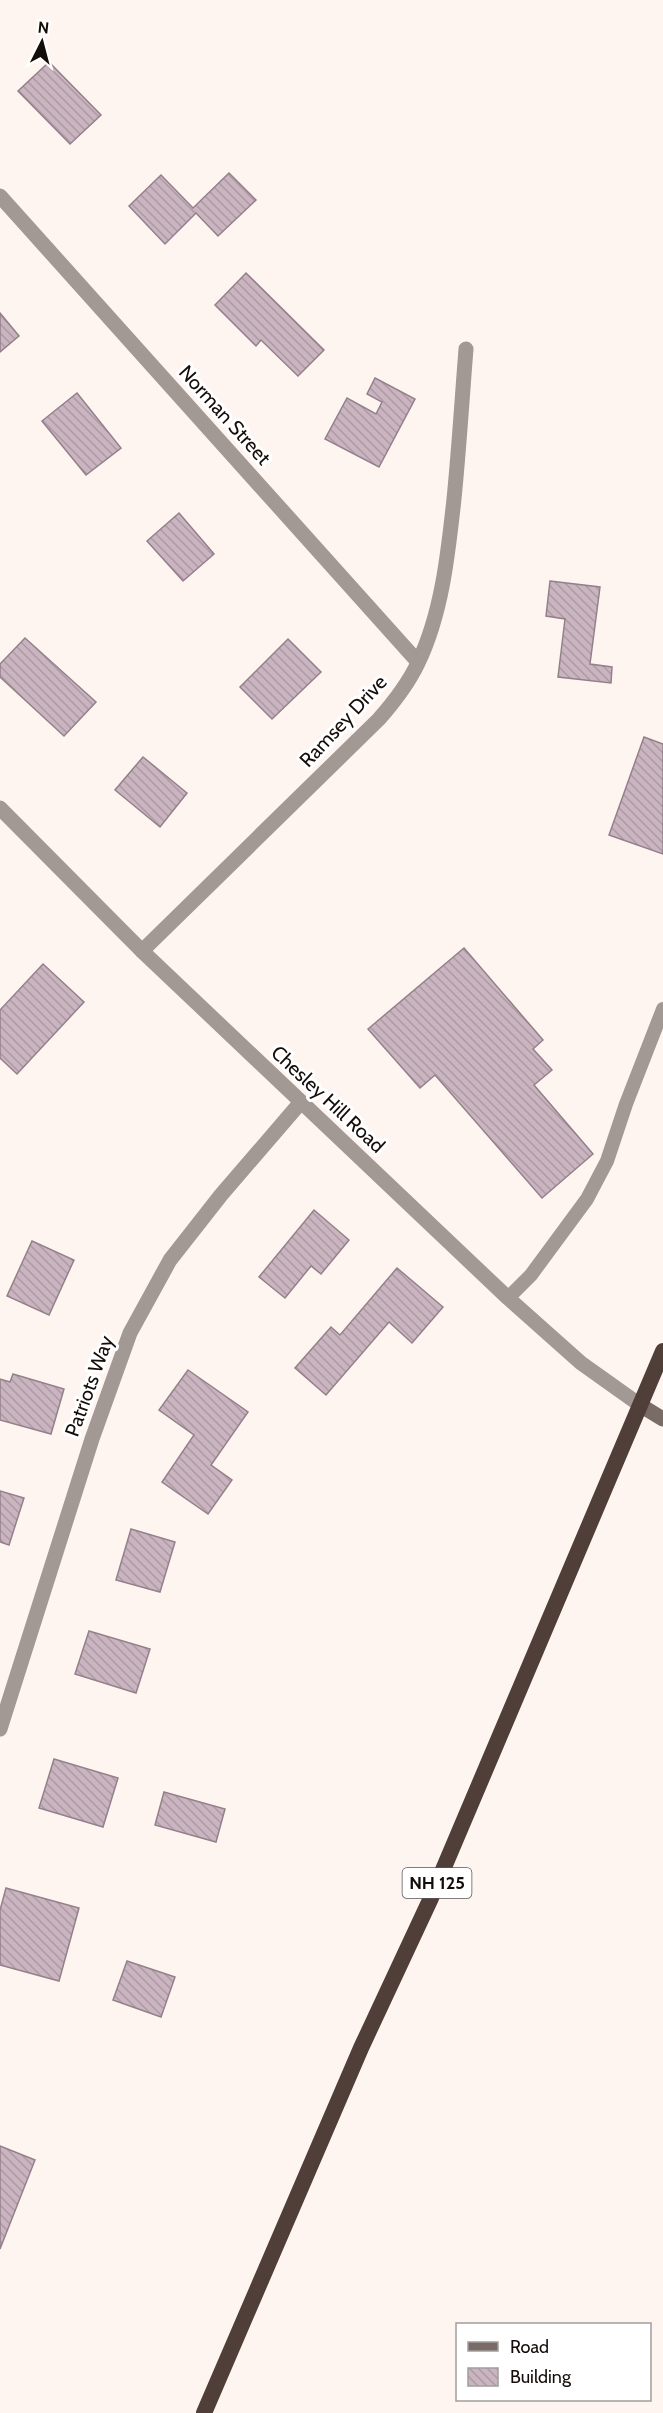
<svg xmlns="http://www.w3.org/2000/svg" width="663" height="2413" font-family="Cabin,sans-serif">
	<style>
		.building { fill: url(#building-back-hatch); stroke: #94808b; stroke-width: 1.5 }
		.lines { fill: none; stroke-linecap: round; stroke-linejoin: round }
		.service { stroke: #a29894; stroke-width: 14 }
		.minor { stroke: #a29894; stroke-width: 15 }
		.secondary { stroke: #796b66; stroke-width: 15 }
		.trunk { stroke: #503e38; stroke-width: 16 }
		.labels { text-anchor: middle; stroke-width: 6; stroke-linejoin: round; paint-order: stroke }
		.shield { fill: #fff; stroke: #5a5653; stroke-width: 1.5 }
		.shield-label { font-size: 18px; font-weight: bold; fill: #140d09 }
		.street-label { font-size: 20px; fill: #140d09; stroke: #fff }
	</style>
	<defs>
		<pattern id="building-back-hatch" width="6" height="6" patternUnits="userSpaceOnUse" patternTransform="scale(1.5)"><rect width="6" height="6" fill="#c9b4c0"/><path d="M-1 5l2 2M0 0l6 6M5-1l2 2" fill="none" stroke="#ac9aa4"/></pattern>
	</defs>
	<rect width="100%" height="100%" fill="#fef5f1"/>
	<g class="building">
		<polygon points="49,62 101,115 70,144 18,91"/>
		<polygon points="229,173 256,200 218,236 196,213 165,244 129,206 161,175 193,208"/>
		<polygon points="246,273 324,350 298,376 261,340 256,346 215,305"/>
		<polygon points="0,313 19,336 0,352"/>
		<polygon points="375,378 415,399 379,467 325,439 347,398 376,414 382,402 367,394"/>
		<polygon points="77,393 121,448 86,475 42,421"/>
		<polygon points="179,513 214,554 183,581 147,541"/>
		<polygon points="550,581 600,587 590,664 612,667 611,683 558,677 565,619 546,616"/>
		<polygon points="25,638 96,702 64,736 0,677 0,664"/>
		<polygon points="288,639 321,672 272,719 240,687"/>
		<polygon points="644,737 663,744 663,854 609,835"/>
		<polygon points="143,757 187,793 160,827 115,790"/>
		<polygon points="464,948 543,1040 533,1049 552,1070 534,1085 593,1154 542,1198 435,1075 420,1088 368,1029"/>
		<polygon points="43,964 84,1002 17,1074 0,1058 0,1010"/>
		<polygon points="314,1210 349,1240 321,1274 311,1266 285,1298 259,1277"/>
		<polygon points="32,1241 74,1260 49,1315 7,1296"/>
		<polygon points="397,1268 443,1307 412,1343 389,1322 326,1395 295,1368 331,1327 340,1335"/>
		<polygon points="188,1370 248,1412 211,1465 232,1480 208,1514 162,1482 194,1435 159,1410"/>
		<polygon points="13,1374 64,1389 51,1434 0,1420 0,1379 10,1382"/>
		<polygon points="0,1491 24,1498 9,1545 0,1542"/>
		<polygon points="131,1529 175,1542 160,1592 116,1580"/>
		<polygon points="89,1631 150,1649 136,1693 75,1674"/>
		<polygon points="54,1759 118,1778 103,1827 39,1808"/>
		<polygon points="164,1792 225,1809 216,1842 155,1825"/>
		<polygon points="6,1888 79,1908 59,1981 0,1965 0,1910"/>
		<polygon points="127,1961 175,1977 161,2017 113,2000"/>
		<polygon points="0,2146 35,2160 0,2249"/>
	</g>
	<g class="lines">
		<polyline class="service" points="508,1298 531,1275 587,1199 607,1161 626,1104 663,1009"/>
		<g class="minor">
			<polyline points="0,196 418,662"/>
			<polyline points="0,808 142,951 508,1298 581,1363 640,1405"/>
			<path d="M142 951 379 719C394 702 408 684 418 663 442 613 448 554 454 499 459 449 462 399 466 349"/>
			<polyline points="0,1729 92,1439 130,1333 170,1260 221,1195 301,1102"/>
		</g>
		<polyline class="secondary" points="640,1405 663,1419"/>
		<polyline class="trunk" points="204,2413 361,2048 431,1898 663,1351"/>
	</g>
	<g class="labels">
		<rect class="shield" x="402.5" y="1868" width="69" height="30" rx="4.5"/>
		<g class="shield-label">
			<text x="437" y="1889">NH 125</text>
		</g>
		<g class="street-label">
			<text transform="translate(225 415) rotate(48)" y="7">Norman Street</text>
			<text transform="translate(343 721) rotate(-47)" y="7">Ramsey Drive</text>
			<text transform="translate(328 1099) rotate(43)" y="7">Chesley Hill Road</text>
			<text transform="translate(89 1386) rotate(-70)" y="7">Patriots Way</text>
		</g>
	</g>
	<rect x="456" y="2323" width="195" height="78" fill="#ffffff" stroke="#a19e9d" stroke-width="1.5"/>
	<rect x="468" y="2342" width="30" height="9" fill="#796b66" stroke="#a19e9d" stroke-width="1.5"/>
	<text x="510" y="2353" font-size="18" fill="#140d09">Road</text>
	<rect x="468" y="2368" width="30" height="18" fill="url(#building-back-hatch)" stroke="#a19e9d" stroke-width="1.5"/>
	<text x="510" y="2383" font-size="18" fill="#140d09">Building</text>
	<g transform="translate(42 42) rotate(6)" stroke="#ffffff" stroke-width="4.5" paint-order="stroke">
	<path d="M0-4.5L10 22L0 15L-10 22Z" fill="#140d09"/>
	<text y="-9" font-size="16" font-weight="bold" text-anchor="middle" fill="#140d09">N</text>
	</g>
</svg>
